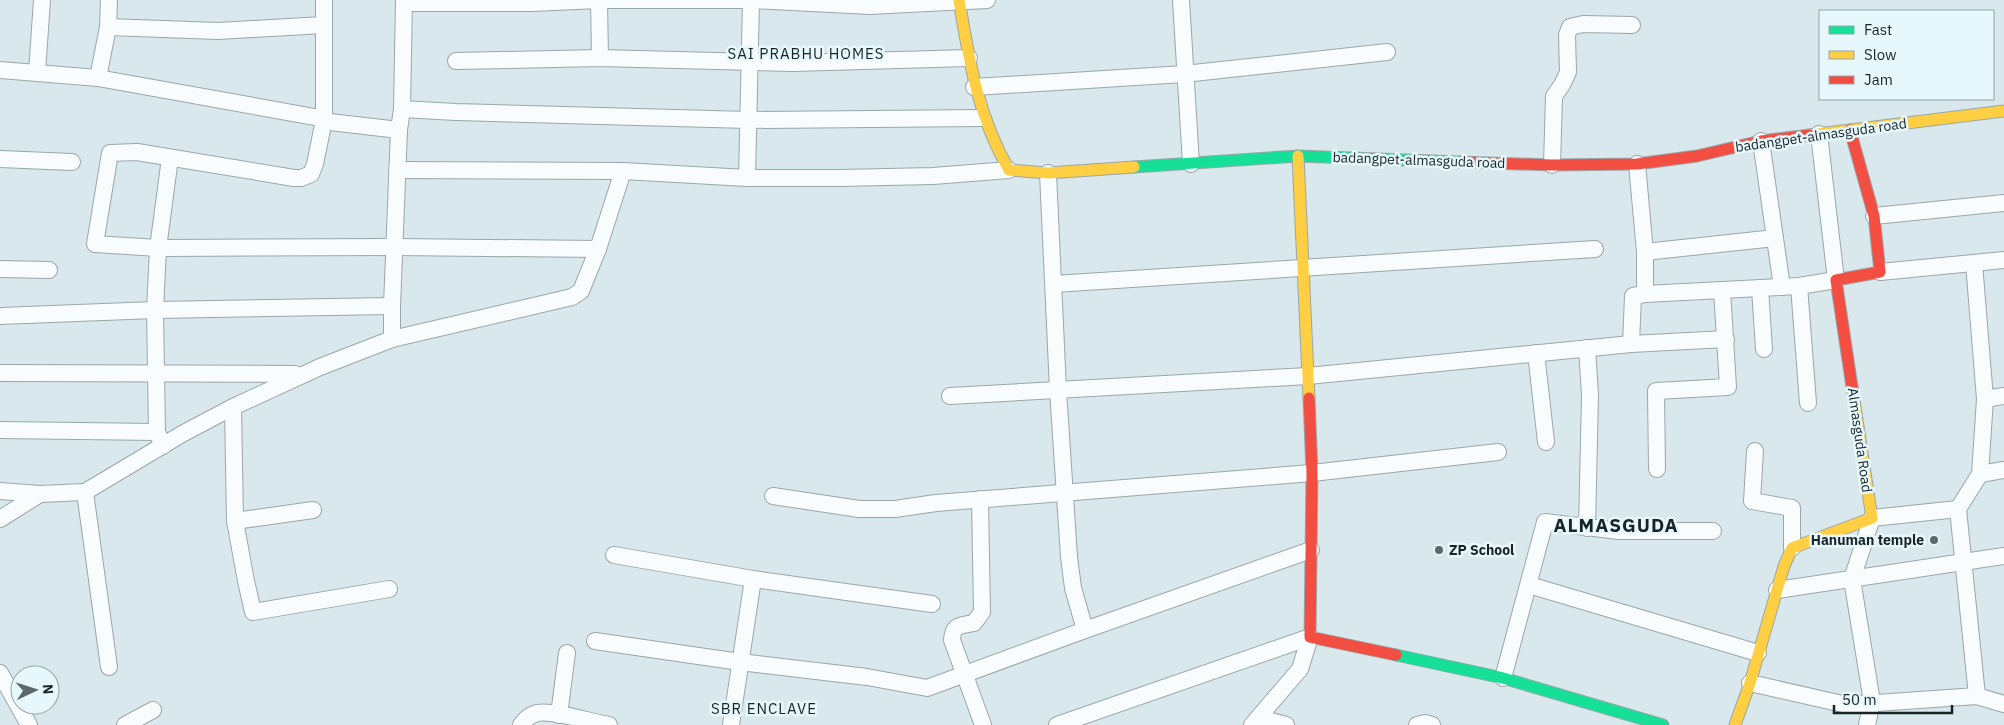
<svg xmlns="http://www.w3.org/2000/svg" width="2004" height="725" font-family="'IBM Plex Sans',sans-serif">
	<style>
		.lines { fill: none; stroke-linecap: round; stroke-linejoin: round }
		.street-casing { stroke: #9ba6aa; stroke-width: 18 }
		.fast-casing { stroke: #9ba6aa; stroke-width: 13 }
		.slow-casing { stroke: #9ba6aa; stroke-width: 13 }
		.jam-casing { stroke: #9ba6aa; stroke-width: 13 }
		.street { stroke: #f9fcfc; stroke-width: 16 }
		.fast { stroke: #16e098; stroke-width: 11 }
		.slow { stroke: #ffcf43; stroke-width: 11 }
		.jam { stroke: #f24e42; stroke-width: 11 }
		.poi-dot { fill: #5c686c; stroke: #e7f8fd; stroke-width: 2 }
		.labels { text-anchor: middle; stroke-width: 5; stroke-linejoin: round; paint-order: stroke }
		.street-label { font-size: 14px; fill: #192326; stroke: #e7f8fd }
		.poi-label { font-size: 14px; font-weight: bold; fill: #192326; stroke: #e7f8fd; text-anchor: end }
		.neighbourhood-label { font-size: 15px; letter-spacing: 1px; fill: #192326; stroke: #e7f8fd }
		.district-label { font-size: 19px; font-weight: bold; letter-spacing: 1px; fill: #192326; stroke: #e7f8fd }
	</style>
	<rect width="100%" height="100%" fill="#d9e8ed"/>
	<g class="lines">
		<defs>
			<g id="street">
				<polyline points="324,0 324,120 315,164 311,174 301,178 294,178 137,152 110,153 95,244 158,248 394,247 598,249"/>
				<polyline points="599,0 600,58"/>
				<polyline points="1181,0 1191,164"/>
				<polyline points="404,3 532,3 599,0 751,0 870,6 987,0"/>
				<polyline points="108,27 218,31 323,25"/>
				<polyline points="456,61 600,58 793,63 969,58"/>
				<polyline points="0,70 98,78 320,118 330,122 399,130"/>
				<polyline points="37,72 42,0"/>
				<polyline points="98,78 108,27 109,0"/>
				<polyline points="974,87 1184,74 1387,52"/>
				<polyline points="402,109 456,112 749,120 982,118"/>
				<polyline points="1761,141 1782,287"/>
				<polyline points="0,159 72,162"/>
				<polyline points="1637,164 1645,252 1645,294 1799,286 1836,280 1819,134"/>
				<polyline points="1552,165 1554,96 1562,85 1568,72 1567,35 1570,27 1583,24 1632,25"/>
				<polyline points="397,170 623,171 747,178 840,178 933,176 1009,170"/>
				<polyline points="1048,173 1058,390 1069,557 1073,588 1085,630"/>
				<polyline points="747,178 751,0"/>
				<polyline points="1874,216 2004,203"/>
				<polyline points="1645,252 1775,238"/>
				<polyline points="1974,263 1985,399 1980,474 1958,509 1977,696"/>
				<polyline points="0,269 49,270"/>
				<polyline points="1880,272 2004,260"/>
				<polyline points="1054,284 1595,249"/>
				<polyline points="1799,286 1808,403"/>
				<polyline points="1760,288 1764,349"/>
				<polyline points="0,316 155,310 392,306"/>
				<polyline points="392,339 392,306 399,130 402,109 404,0"/>
				<polyline points="1631,344 1633,296 1645,294"/>
				<polyline points="1587,348 1590,395 1587,528"/>
				<polyline points="1536,353 1546,442"/>
				<polyline points="0,373 295,374"/>
				<polyline points="950,396 1308,376 1631,344 1726,339"/>
				<polyline points="1985,399 2004,396"/>
				<polyline points="233,407 235,521 246,581 253,612 389,589"/>
				<polyline points="0,430 157,432"/>
				<polyline points="163,446 157,432 155,310 158,248 170,158"/>
				<polyline points="1755,451 1752,501 1792,508 1792,548"/>
				<polyline points="1657,469 1656,391 1728,387 1722,290"/>
				<polyline points="1980,474 2004,470"/>
				<polyline points="0,491 40,494"/>
				<polyline points="85,492 109,667"/>
				<polyline points="773,496 859,509 895,509 936,503 1312,473 1498,452"/>
				<path d="M980 499 982 612 974 623C960 626 953 624 952 640L983 725"/>
				<polyline points="0,519 40,494 85,492 182,434 233,407 320,367 392,339 572,297 581,291 598,249 623,171"/>
				<polyline points="235,521 313,510"/>
				<polyline points="614,555 753,579 932,604"/>
				<polyline points="1529,585 1758,653"/>
				<polyline points="1777,590 2004,556"/>
				<polyline points="595,641 740,662 867,677 927,688 1085,630 1311,550"/>
				<polyline points="0,673 29,725"/>
				<polyline points="1503,678 1545,522 1619,531 1713,531"/>
				<polyline points="1750,683 1847,705 1977,696 2004,704"/>
				<polyline points="559,715 567,653"/>
				<polyline points="1260,718 1286,725"/>
				<polyline points="125,725 153,710"/>
				<path d="M521 725C525 719 530 715 537 713 554 710 590 722 609 725"/>
				<polyline points="731,725 753,579"/>
				<polyline points="1057,725 1310,637"/>
				<polyline points="1252,725 1300,669 1310,637"/>
				<polyline points="1417,725 1425,723 1432,725"/>
				<polyline points="1867,725 1872,702 1852,579 1872,518 1958,509"/>
			</g>
			<g id="fast">
				<polyline points="1134,167 1298,156 1460,162"/>
				<polyline points="1396,655 1503,678 1663,725"/>
			</g>
			<g id="slow">
				<path d="M959 0C969 60 978 117 1009 170L1048 173 1134 167"/>
				<polyline points="1810,135 2004,111"/>
				<polyline points="1298,156 1309,398"/>
				<polyline points="1735,725 1750,683 1784,566 1792,548 1872,518 1852,387"/>
			</g>
			<g id="jam">
				<polyline points="1850,130 1874,216 1880,272 1836,280 1852,387"/>
				<polyline points="1460,162 1552,165 1637,164 1697,156 1761,141 1810,135"/>
				<polyline points="1309,398 1312,473 1310,637 1396,655"/>
			</g>
		</defs>
		<use href="#street" class="street-casing"/>
		<use href="#fast" class="fast-casing"/>
		<use href="#slow" class="slow-casing"/>
		<use href="#jam" class="jam-casing"/>
		<use href="#street" class="street"/>
		<use href="#fast" class="fast"/>
		<use href="#slow" class="slow"/>
		<use href="#jam" class="jam"/>
	</g>
	<g class="poi-dot">
		<circle cx="1934" cy="540" r="5"/>
		<circle cx="1439" cy="550" r="5"/>
	</g>
	<g class="labels">
		<g class="street-label">
			<text transform="translate(1821 135) rotate(-8)" y="5">badangpet-almasguda road</text>
			<text transform="translate(1419 160) rotate(2)" y="5">badangpet-almasguda road</text>
			<text transform="translate(1860 440) rotate(82)" y="5">Almasguda Road</text>
		</g>
		<g class="poi-label">
			<text x="1924" y="545">Hanuman temple</text>
			<text x="1449" y="555" text-anchor="start">ZP School</text>
		</g>
		<g class="neighbourhood-label">
			<text x="806" y="59">SAI PRABHU HOMES</text>
			<text x="764" y="714">SBR ENCLAVE</text>
		</g>
		<g class="district-label">
			<text x="1616" y="532">ALMASGUDA</text>
		</g>
	</g>
	<rect x="1819" y="10" width="175" height="90" fill="#e7f8fd" stroke="#95a3a7"/>
	<rect x="1829" y="26" width="25" height="8" fill="#16e098" stroke="#95a3a7"/>
	<text x="1864" y="35" font-size="15" fill="#192326">Fast</text>
	<rect x="1829" y="51" width="25" height="8" fill="#ffcf43" stroke="#95a3a7"/>
	<text x="1864" y="60" font-size="15" fill="#192326">Slow</text>
	<rect x="1829" y="76" width="25" height="8" fill="#f24e42" stroke="#95a3a7"/>
	<text x="1864" y="85" font-size="15" fill="#192326">Jam</text>
	<g transform="translate(35 690) rotate(86)"><circle r="24" fill="#e7f8fd" stroke="#95a3a7"/>
	<path d="M0-4L9 19L0 12L-9 19Z" fill="#5c686c"/>
	<text y="-8" font-size="14" font-weight="bold" text-anchor="middle" fill="#192326">N</text>
	</g>
	<path d="M1834 705v8h118v-8" fill="none" stroke="#192326" stroke-width="2.5"/>
	<text x="1842" y="705" font-size="15" fill="#192326" stroke="#e7f8fd" stroke-width="4" paint-order="stroke">50 m</text>
</svg>
